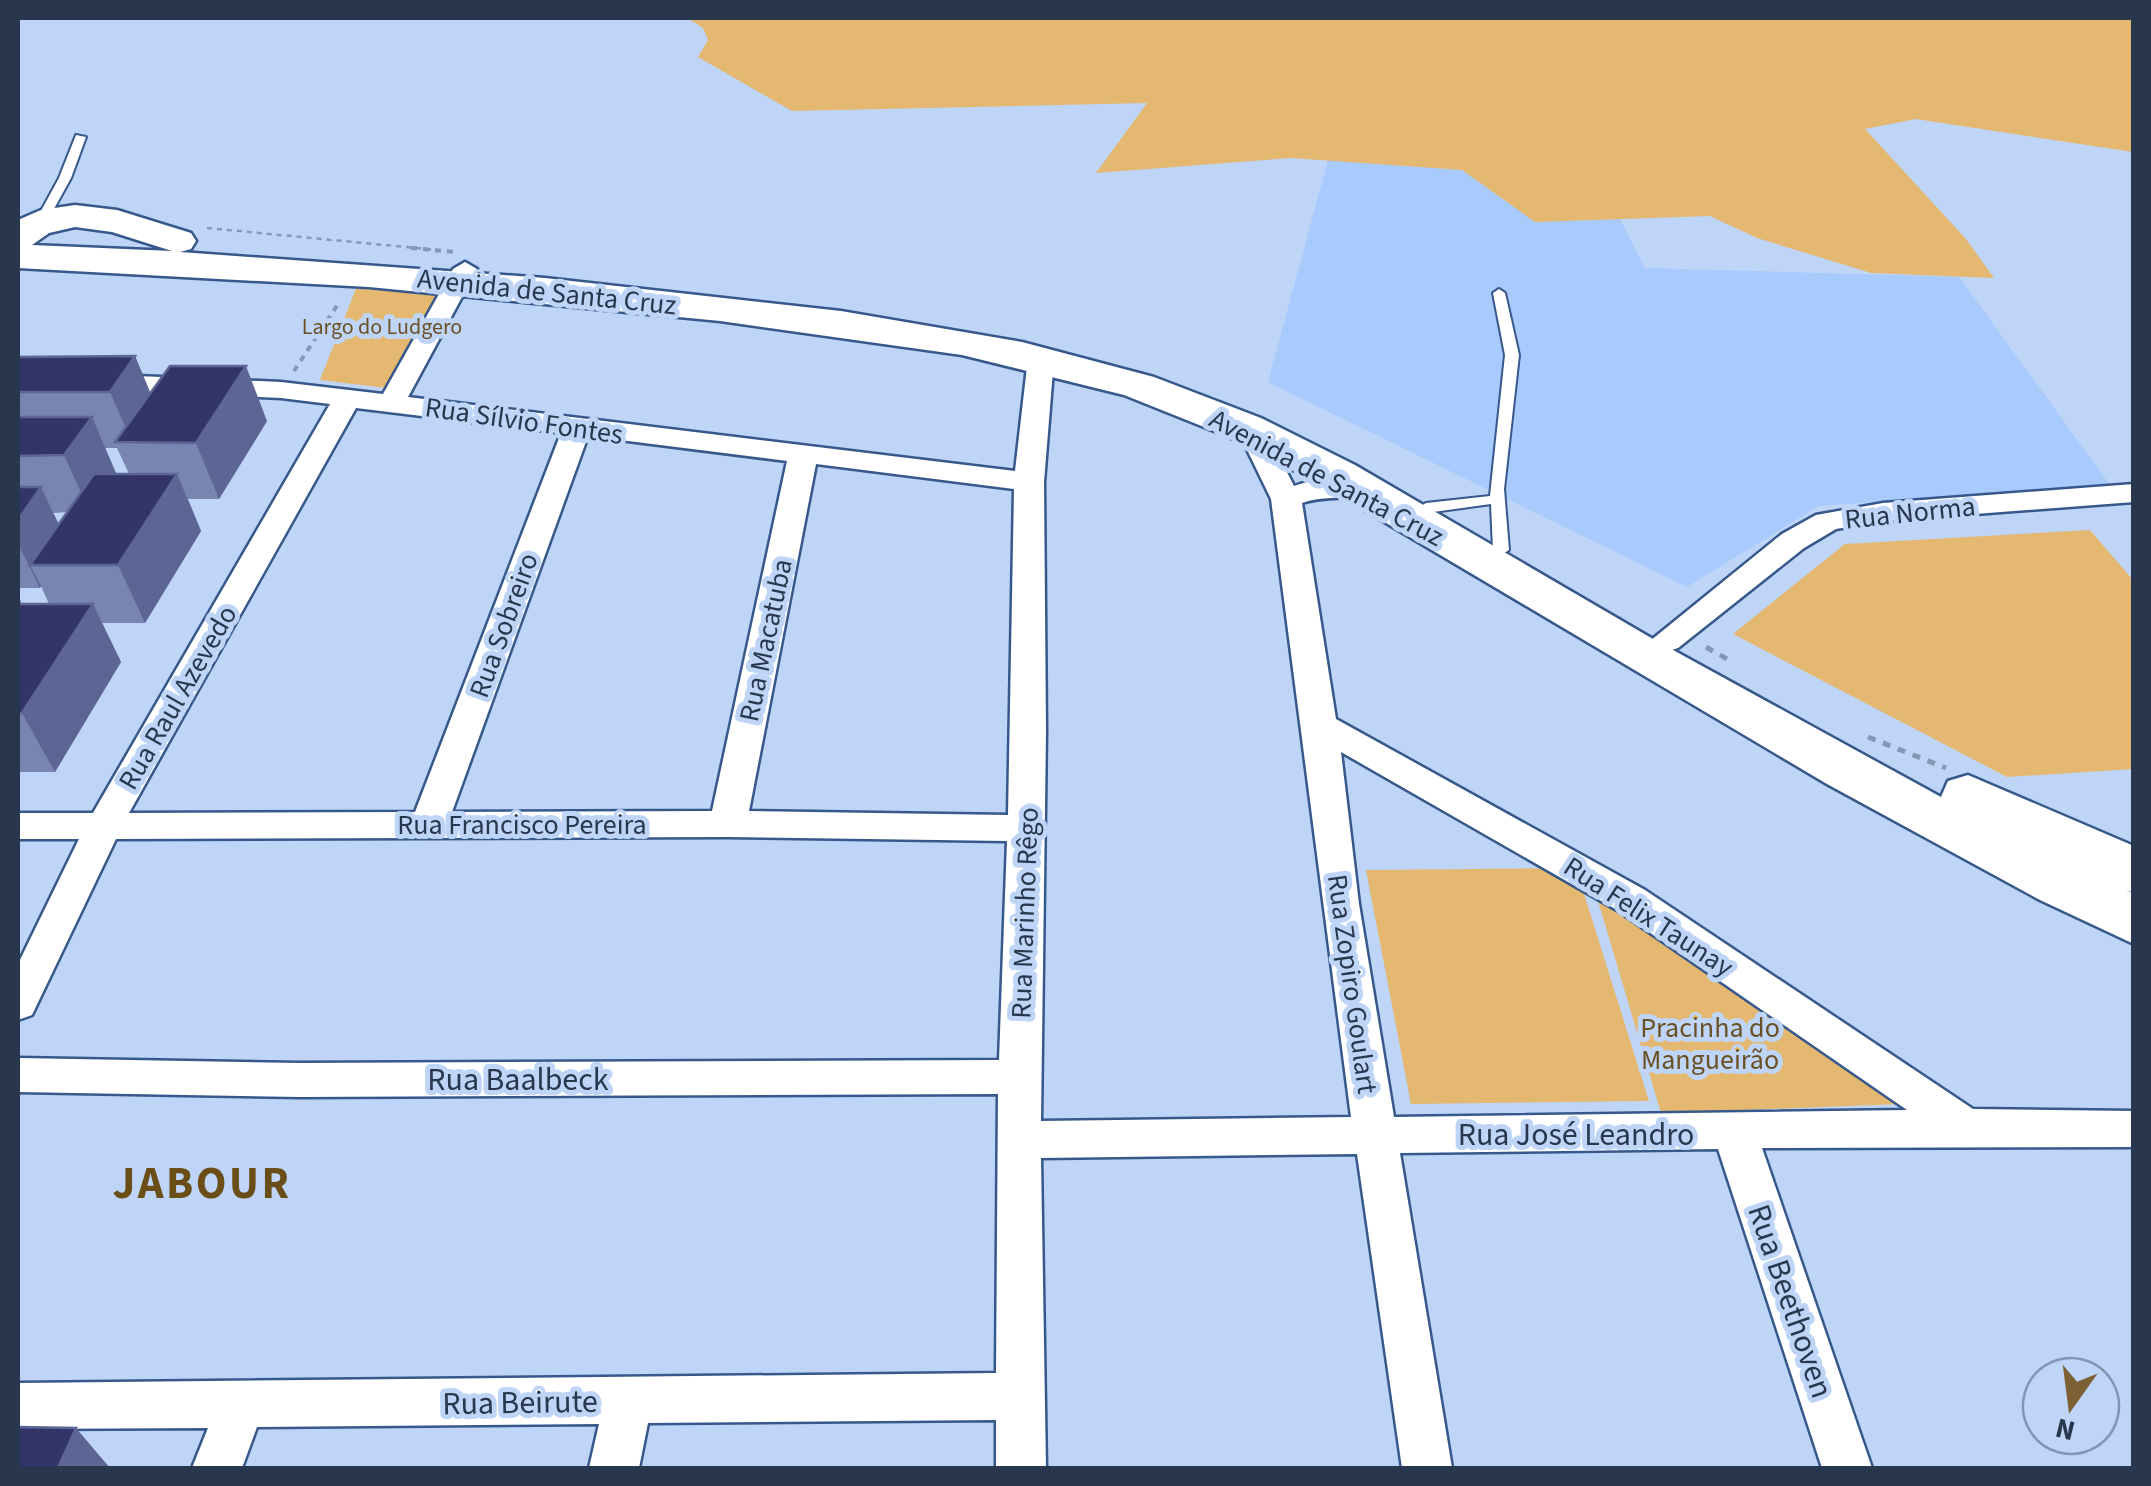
<svg xmlns="http://www.w3.org/2000/svg" width="2151" height="1486" font-family="'Source Sans 3',sans-serif">
	<style>
		.built { fill: #a9cafd }
		.green { fill: #e4b870 }
		.lines { fill: none; stroke-linecap: round; stroke-linejoin: round }
		.service-casing { stroke: #37588a; stroke-width: 4 }
		.minor-casing { stroke: #37588a; stroke-width: 5 }
		.primary-casing { stroke: #37588a; stroke-width: 5 }
		.path-far2 { stroke: #8498b6; stroke-width: 2.5; stroke-dasharray: 5 5; stroke-linecap: butt }
		.path-far1 { stroke: #8498b6; stroke-width: 4; stroke-dasharray: 6 6; stroke-linecap: butt }
		.path { stroke: #8498b6; stroke-width: 5; stroke-dasharray: 8 8; stroke-linecap: butt }
		.service { fill: #fff; fill-rule: evenodd }
		.minor { fill: #fff; fill-rule: evenodd }
		.primary { fill: #fff; fill-rule: evenodd }
		.wall { fill: #7885b1; fill-rule: evenodd }
		.shaded-wall { fill: #5d6595 }
		.building { fill: #33356a; stroke: #5d6595; stroke-width: 2.5 }
		.labels { text-anchor: middle; stroke-width: 10; stroke-linejoin: round; paint-order: stroke }
		.far-park-label { font-size: 22px; fill: #6b5023; stroke: #bed5f8 }
		.street-label { font-size: 28px; fill: #28374d; stroke: #bed5f8 }
		.park-label { font-size: 28px; fill: #6b5023; stroke: #bed5f8 }
		.near-street-label { font-size: 32px; fill: #28374d; stroke: #bed5f8 }
		.near-district-label { font-size: 45px; font-weight: bold; letter-spacing: 2.5px; fill: #6b4d17; stroke: #bed5f8 }
	</style>
	<rect width="100%" height="100%" fill="#bed5f8"/>
	<polygon class="built" points="1328,160 1462,170 1535,222 1620,219 1645,268 1959,277 2110,485 1819,506 1687,587 1268,382"/>
	<g class="green">
		<polygon points="687,18 2133,18 2133,152 1916,119 1865,129 1966,239 1994,278 1871,273 1757,238 1710,216 1535,222 1462,170 1291,158 1096,173 1147,103 792,111 698,57 708,40 703,28"/>
		<polygon points="359,281 443,288 394,389 320,380"/>
		<polygon points="2090,530 2133,580 2133,769 2007,777 1733,634 1845,544"/>
		<polygon points="1576,868 1649,1101 1411,1104 1366,870"/>
		<polygon points="1593,884 1903,1104 1661,1113"/>
	</g>
	<g class="lines">
		<defs>
			<g id="service">
				<polygon points="76,135 86,137 71,178 45,225 37,225 35,222 59,178"/>
				<polygon points="1499,289 1505,293 1519,355 1504,489 1509,550 1501,555 1493,550 1491,504 1426,513 1418,508 1426,503 1490,496 1505,355 1493,293"/>
			</g>
			<g id="minor">
				<path d="M465 262 477 269 408 397 1015 471 1028 358 1041 350 1054 358 1044 482 1046 730 1041 1121 1351 1117 1271 499 1238 431 1242 425H1262L1266 431 1294 486C1317 478 1345 476 1368 482L1373 488 1368 494C1346 500 1324 495 1302 503L1336 719 1645 890 1973 1109 2134 1111V1147L1762 1148 1872 1468H1822L1718 1149 1400 1153 1452 1468H1402L1357 1154 1041 1158 1046 1468H996V1420L648 1423 639 1468H589L599 1424 257 1427 242 1468H192L208 1428 18 1429V1383L996 1373 998 1094 300 1097 18 1092V1058L300 1063 999 1060 1007 841 728 837 116 839 32 1015 18 1020V964L79 839H18V813H93L330 404 281 398 18 387V371L281 382 383 394 453 269ZM356 408 561 433 415 812 129 813ZM588 436 787 461 712 811 452 812ZM816 464 1014 489 1008 815 749 811ZM1341 752 1617 910 1907 1110 1394 1117 1359 904Z"/>
				<polygon points="2134,484 2134,502 1883,521 1836,529 1804,548 1678,648 1666,652 1654,648 1650,641 1782,534 1816,515 1883,503"/>
			</g>
			<path id="primary" d="M75 205 117 210 191 233 196 241 191 249 180 252 545 278 841 311 1022 342 1154 377 1261 418 1355 465 1653 639 1941 797 1948 781 1968 775 2134 846V893L2126 890 2134 894V944L2040 900 1827 784 1322 485 1229 437 1124 395 962 355 720 321 369 287 18 268V220L41 210ZM75 227 112 232 172 251 32 245 49 233Z"/>
		</defs>
		<use href="#service" class="service-casing"/>
		<use href="#minor" class="minor-casing"/>
		<use href="#primary" class="primary-casing"/>
		<polyline class="path-far2" points="207,228 437,250"/>
		<g class="path-far1">
			<polyline points="411,248 455,252"/>
			<polyline points="294,371 340,301"/>
		</g>
		<g class="path">
			<polyline points="1706,647 1727,659"/>
			<polyline points="1868,737 1946,768"/>
		</g>
		<use href="#service" class="service"/>
		<use href="#minor" class="minor"/>
		<use href="#primary" class="primary"/>
	</g>
	<path class="wall" d="M135 356 150 393 267 421 219 499H188L201 531 145 623H102L121 662 55 772H18V595L22 604H49L41 586 40 588H18V357ZM105 448H117L129 474H116ZM67 512 59 524 53 513Z"/>
	<g class="shaded-wall">
		<polygon points="135,356 158,411 132,442 110,392"/>
		<polygon points="246,366 267,421 219,499 196,443"/>
		<polygon points="92,417 116,473 90,512 64,455"/>
		<polygon points="177,474 201,531 145,623 118,565"/>
		<polygon points="41,487 68,544 30,565 41,586 40,588 18,544 18,520"/>
		<polygon points="93,604 121,662 55,772 22,713"/>
		<polygon points="76,1428 110,1468 58,1468"/>
	</g>
	<g class="building">
		<polygon points="135,356 110,392 18,392 18,357"/>
		<polygon points="170,366 246,366 196,443 115,442"/>
		<polygon points="18,417 92,417 64,455 18,456"/>
		<polygon points="94,474 177,474 118,565 30,565"/>
		<polygon points="18,487 41,487 18,520"/>
		<polygon points="18,604 93,604 22,713 18,713"/>
		<polygon points="18,1427 76,1428 58,1468 18,1468"/>
	</g>
	<g class="labels">
		<g class="far-park-label">
			<text x="382" y="334">Largo do Ludgero</text>
		</g>
		<g class="street-label">
			<text transform="translate(547 291) rotate(6)" y="10">Avenida de Santa Cruz</text>
			<text transform="translate(524 420) rotate(8)" y="10">Rua Sílvio Fontes</text>
			<text transform="translate(1327 477) rotate(28)" y="10">Avenida de Santa Cruz</text>
			<text transform="translate(1910 512) rotate(-6)" y="10">Rua Norma</text>
			<text transform="translate(503 625) rotate(-70)" y="10">Rua Sobreiro</text>
			<text transform="translate(765 640) rotate(-78)" y="10">Rua Macatuba</text>
			<text transform="translate(177 697) rotate(-60)" y="10">Rua Raul Azevedo</text>
			<text x="522" y="834">Rua Francisco Pereira</text>
			<text transform="translate(1024 913) rotate(-88)" y="10">Rua Marinho Rêgo</text>
			<text transform="translate(1649 916) rotate(33)" y="10">Rua Felix Taunay</text>
			<text transform="translate(1353 984) rotate(82)" y="10">Rua Zopiro Goulart</text>
		</g>
		<g class="park-label">
			<text x="1710" y="1037">Pracinha do<tspan x="1710" dy="32">Mangueirão</tspan></text>
		</g>
		<g class="near-street-label">
			<text x="518" y="1090">Rua Baalbeck</text>
			<text x="1576" y="1145">Rua José Leandro</text>
			<text transform="translate(1791 1301) rotate(71)" y="11">Rua Beethoven</text>
			<text transform="translate(520 1402) rotate(-1)" y="11">Rua Beirute</text>
		</g>
		<g class="near-district-label">
			<text x="202" y="1198">JABOUR</text>
		</g>
	</g>
	<rect width="2151" height="1486" fill="none" stroke="#28374d" stroke-width="40"/>
	<g transform="translate(2071 1406) rotate(194)"><circle r="48" fill="#bed5f8" stroke="#8296b4" stroke-width="2.5"/>
	<path d="M0-8L18 38L0 25L-18 38Z" fill="#7d6134"/>
	<text y="-15" font-size="28" font-weight="bold" text-anchor="middle" fill="#28374d">N</text>
	</g>
</svg>
